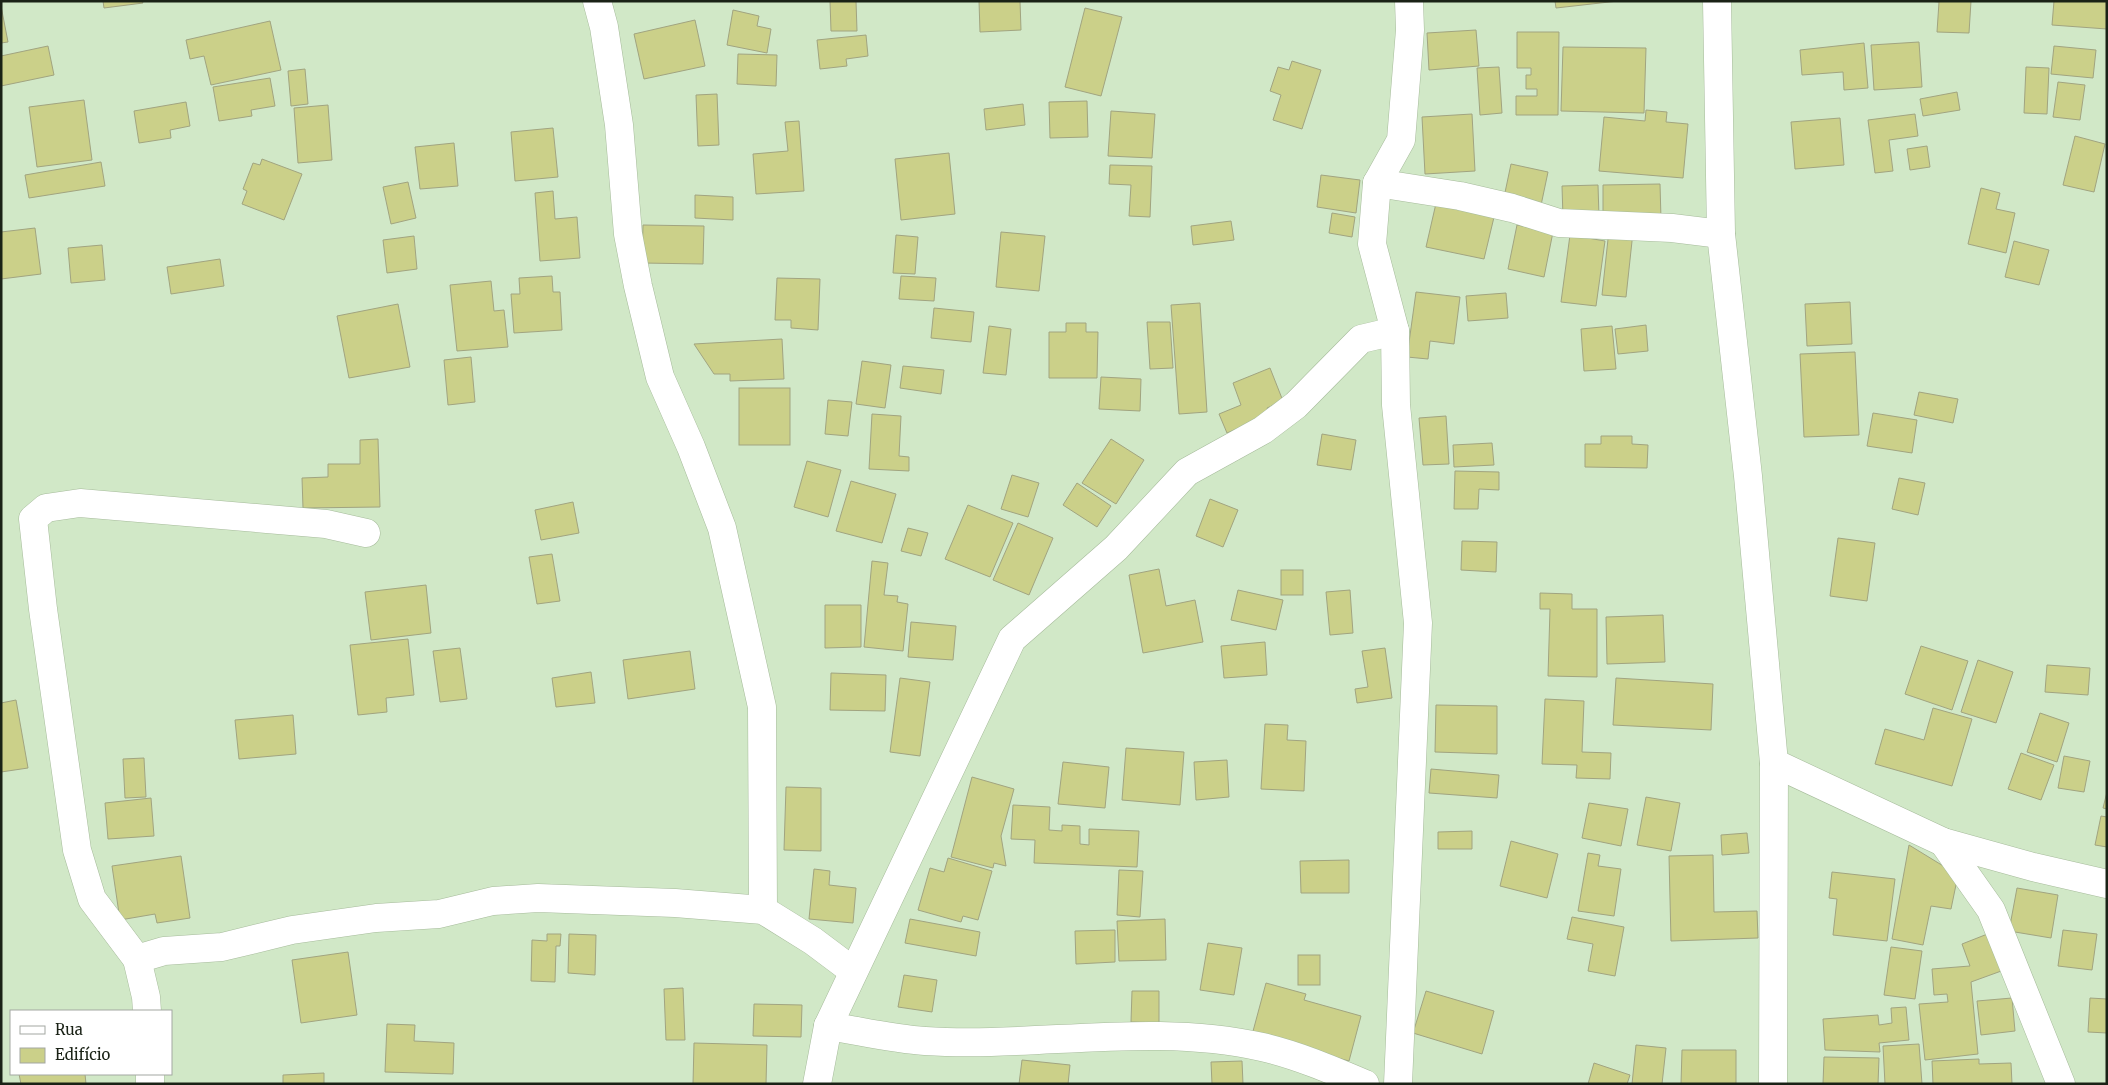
<svg xmlns="http://www.w3.org/2000/svg" width="2108" height="1085" font-family="Merriweather,serif">
	<style>
		.building { fill: #cbd089; stroke: #a1a480 }
		.lines { fill: none; stroke-linecap: round; stroke-linejoin: round }
		.minor-casing { stroke: #a6bb9b; stroke-width: 29 }
		.minor { stroke: #fff; stroke-width: 28 }
	</style>
	<rect width="100%" height="100%" fill="#d1e8c7"/>
	<g class="building">
		<polygon points="103,1 142,1 143,3 104,8"/>
		<polygon points="830,1 856,1 857,31 831,31"/>
		<polygon points="979,1 1020,1 1021,30 980,32"/>
		<polygon points="1555,1 1618,1 1556,8"/>
		<polygon points="1971,1 1969,33 1937,32 1939,2 1929,1"/>
		<polygon points="2054,1 2107,1 2107,29 2052,25"/>
		<polygon points="1,6 8,42 1,43"/>
		<polygon points="1085,8 1122,17 1101,96 1065,87"/>
		<polygon points="733,10 759,16 757,26 771,29 767,53 727,45"/>
		<polygon points="695,20 705,66 644,79 634,34"/>
		<polygon points="270,21 281,70 211,85 204,56 190,59 186,40"/>
		<polygon points="1476,30 1479,66 1429,70 1427,33"/>
		<polygon points="1517,32 1559,32 1558,115 1516,115 1516,96 1537,96 1537,89 1526,89 1526,75 1531,75 1531,68 1517,68"/>
		<polygon points="866,35 868,56 846,59 847,66 820,69 817,40"/>
		<polygon points="1919,42 1922,87 1874,90 1871,45"/>
		<polygon points="1864,43 1868,88 1844,90 1843,72 1802,75 1800,50"/>
		<polygon points="48,46 54,75 1,86 1,56"/>
		<polygon points="2054,46 2096,50 2093,78 2051,74"/>
		<polygon points="1563,47 1646,48 1644,113 1561,111"/>
		<polygon points="738,54 777,55 776,86 737,84"/>
		<polygon points="1292,61 1321,70 1302,129 1273,120 1281,95 1270,91 1278,67 1289,70"/>
		<polygon points="1499,67 1502,113 1480,115 1477,68"/>
		<polygon points="2026,67 2049,68 2047,114 2024,113"/>
		<polygon points="305,69 308,104 291,106 288,71"/>
		<polygon points="270,78 275,106 251,110 252,116 219,121 213,87"/>
		<polygon points="2058,82 2085,85 2080,120 2053,117"/>
		<polygon points="1957,92 1960,110 1923,116 1920,99"/>
		<polygon points="717,94 719,145 698,146 696,95"/>
		<polygon points="84,100 92,160 37,167 29,107"/>
		<polygon points="1087,101 1088,137 1050,138 1049,102"/>
		<polygon points="186,102 190,126 170,130 171,138 139,143 134,111"/>
		<polygon points="1023,104 1025,125 986,130 984,109"/>
		<polygon points="328,105 332,160 298,163 294,108"/>
		<polygon points="1646,110 1667,112 1666,122 1688,124 1683,178 1599,171 1604,117 1645,121"/>
		<polygon points="1111,111 1155,114 1152,158 1108,156"/>
		<polygon points="1472,114 1475,171 1425,174 1422,117"/>
		<polygon points="1915,114 1918,136 1889,140 1893,171 1875,173 1868,120"/>
		<polygon points="1840,118 1844,165 1795,169 1791,122"/>
		<polygon points="799,121 804,191 756,194 753,154 788,151 785,122"/>
		<polygon points="553,128 558,177 515,181 511,132"/>
		<polygon points="2075,136 2105,144 2094,192 2063,185"/>
		<polygon points="454,143 458,186 420,189 415,147"/>
		<polygon points="1927,146 1930,167 1910,170 1907,149"/>
		<polygon points="949,153 955,214 901,220 895,159"/>
		<polygon points="262,159 302,174 284,220 242,204 247,191 243,189 253,163 260,165"/>
		<polygon points="101,162 105,186 29,198 25,175"/>
		<polygon points="1511,164 1548,172 1540,210 1503,202"/>
		<polygon points="1110,165 1152,166 1150,217 1129,216 1131,185 1109,184"/>
		<polygon points="1321,175 1360,180 1356,213 1317,207"/>
		<polygon points="408,182 416,218 391,224 383,187"/>
		<polygon points="1660,184 1661,219 1603,220 1603,185"/>
		<polygon points="1598,185 1599,217 1563,218 1562,186"/>
		<polygon points="1981,188 2000,193 1996,209 2015,213 2006,253 1968,244"/>
		<polygon points="553,191 555,219 577,217 580,258 540,261 535,193"/>
		<polygon points="695,195 733,197 733,220 695,218"/>
		<polygon points="1437,199 1495,213 1484,259 1426,247"/>
		<polygon points="1332,213 1355,217 1352,237 1329,233"/>
		<polygon points="1231,221 1234,240 1193,245 1191,226"/>
		<polygon points="643,225 704,226 703,264 642,263"/>
		<polygon points="1517,225 1553,232 1544,277 1508,269"/>
		<polygon points="35,228 41,274 1,279 1,232"/>
		<polygon points="1609,230 1633,232 1626,297 1602,295"/>
		<polygon points="1001,232 1045,236 1039,291 996,287"/>
		<polygon points="896,235 918,237 915,274 893,273"/>
		<polygon points="1570,235 1605,241 1596,306 1561,302"/>
		<polygon points="414,236 417,269 387,273 383,240"/>
		<polygon points="2014,241 2049,250 2039,285 2005,277"/>
		<polygon points="102,245 105,280 71,283 68,248"/>
		<polygon points="220,259 224,286 171,294 167,267"/>
		<polygon points="552,276 553,292 560,292 562,330 514,333 511,294 520,294 519,278"/>
		<polygon points="901,276 936,278 934,301 899,299"/>
		<polygon points="777,278 820,279 818,330 791,328 791,320 775,320"/>
		<polygon points="491,281 494,311 504,310 508,347 457,351 450,285"/>
		<polygon points="1416,292 1460,297 1454,344 1430,341 1428,359 1407,357"/>
		<polygon points="1506,293 1508,318 1468,321 1466,296"/>
		<polygon points="1850,302 1852,344 1807,346 1805,304"/>
		<polygon points="1200,303 1207,412 1179,414 1171,305"/>
		<polygon points="398,304 410,367 349,378 337,316"/>
		<polygon points="934,308 974,312 971,342 931,338"/>
		<polygon points="1147,322 1170,322 1173,368 1150,369"/>
		<polygon points="1066,323 1086,323 1086,332 1098,332 1097,378 1049,378 1049,332 1066,332"/>
		<polygon points="1646,325 1648,351 1618,354 1615,329"/>
		<polygon points="989,326 1011,329 1006,375 983,373"/>
		<polygon points="1612,326 1616,369 1584,371 1581,329"/>
		<polygon points="782,339 784,379 730,381 730,374 714,374 694,344"/>
		<polygon points="1855,352 1859,435 1804,437 1800,354"/>
		<polygon points="471,357 475,402 448,405 444,360"/>
		<polygon points="862,361 891,365 885,408 856,404"/>
		<polygon points="903,366 944,370 941,394 900,388"/>
		<polygon points="1270,368 1283,401 1267,408 1270,415 1227,433 1219,414 1241,405 1233,383"/>
		<polygon points="1101,377 1141,379 1140,411 1099,409"/>
		<rect x="739" y="388" width="51" height="57"/>
		<polygon points="1919,392 1958,399 1953,423 1914,415"/>
		<polygon points="828,400 852,402 848,436 825,434"/>
		<polygon points="1873,413 1917,420 1912,453 1867,446"/>
		<polygon points="872,414 901,416 899,456 909,457 909,471 869,469"/>
		<polygon points="1446,416 1449,464 1423,465 1419,418"/>
		<polygon points="1322,434 1356,440 1351,470 1317,465"/>
		<polygon points="1601,436 1632,436 1632,444 1648,445 1647,468 1585,467 1585,444 1601,444"/>
		<polygon points="378,439 380,507 303,508 302,478 328,477 328,464 360,464 360,440"/>
		<polygon points="1111,439 1144,460 1116,504 1082,483"/>
		<polygon points="1492,443 1494,465 1454,467 1453,445"/>
		<polygon points="807,461 841,470 828,517 794,507"/>
		<polygon points="1455,471 1499,472 1499,490 1479,489 1478,509 1454,509"/>
		<polygon points="1012,475 1039,483 1028,517 1001,509"/>
		<polygon points="1899,478 1925,483 1918,515 1892,509"/>
		<polygon points="851,481 896,494 882,543 836,531"/>
		<polygon points="1077,483 1111,506 1097,527 1063,505"/>
		<polygon points="1210,499 1238,510 1223,547 1196,536"/>
		<polygon points="573,502 579,533 541,540 535,510"/>
		<polygon points="968,505 1013,523 990,577 945,559"/>
		<polygon points="1018,523 1053,538 1029,595 993,580"/>
		<polygon points="908,528 928,533 921,556 901,551"/>
		<polygon points="1838,538 1875,543 1867,601 1830,596"/>
		<polygon points="1462,541 1497,542 1496,572 1461,570"/>
		<polygon points="552,554 560,601 537,604 529,557"/>
		<polygon points="872,561 888,563 884,595 898,596 897,602 908,604 903,651 864,647"/>
		<polygon points="1159,569 1166,606 1195,600 1203,642 1143,653 1129,575"/>
		<rect x="1281" y="570" width="22" height="25"/>
		<polygon points="426,585 431,633 371,640 365,592"/>
		<polygon points="1238,590 1283,600 1276,630 1231,620"/>
		<polygon points="1350,590 1353,633 1330,635 1326,592"/>
		<polygon points="1540,593 1572,594 1572,609 1597,609 1597,677 1548,676 1550,609 1540,609"/>
		<polygon points="825,605 861,605 861,647 825,648"/>
		<polygon points="1663,615 1665,662 1607,664 1606,617"/>
		<polygon points="911,622 956,626 953,660 908,657"/>
		<polygon points="408,639 414,695 386,698 387,712 358,715 350,645"/>
		<polygon points="1265,642 1267,675 1224,678 1221,646"/>
		<polygon points="1921,646 1968,661 1952,710 1905,694"/>
		<polygon points="460,648 467,699 440,702 433,651"/>
		<polygon points="1385,648 1392,698 1357,703 1355,689 1368,687 1362,651"/>
		<polygon points="690,651 695,689 628,699 623,660"/>
		<polygon points="1978,660 2013,672 1996,723 1961,712"/>
		<polygon points="2047,665 2090,668 2088,695 2045,692"/>
		<polygon points="591,672 595,703 556,707 552,678"/>
		<polygon points="831,673 886,675 885,711 830,710"/>
		<polygon points="900,678 930,682 920,756 890,752"/>
		<polygon points="1616,678 1713,684 1711,730 1613,725"/>
		<polygon points="1545,699 1584,701 1582,752 1611,753 1610,779 1576,778 1577,765 1542,764"/>
		<polygon points="16,700 28,768 1,772 1,703"/>
		<polygon points="1436,705 1497,706 1497,754 1435,752"/>
		<polygon points="1933,708 1972,719 1952,786 1875,764 1885,729 1924,740"/>
		<polygon points="2040,713 2069,723 2057,762 2027,752"/>
		<polygon points="293,715 296,754 239,759 235,720"/>
		<polygon points="1265,724 1288,725 1287,740 1306,741 1304,791 1261,789"/>
		<polygon points="1126,748 1184,752 1180,805 1122,800"/>
		<polygon points="2021,753 2054,765 2041,800 2008,789"/>
		<polygon points="2064,756 2090,761 2084,792 2058,788"/>
		<polygon points="144,758 146,797 125,798 123,759"/>
		<polygon points="1227,760 1229,797 1196,800 1194,762"/>
		<polygon points="1063,762 1109,767 1105,808 1058,804"/>
		<polygon points="1431,769 1499,775 1497,798 1429,793"/>
		<polygon points="972,777 1014,789 1001,836 1006,866 994,863 993,868 951,857"/>
		<polygon points="786,787 821,788 821,851 784,850"/>
		<polygon points="2107,792 2107,809 2103,808"/>
		<polygon points="1646,797 1680,803 1671,851 1637,845"/>
		<polygon points="151,798 154,836 108,839 105,803"/>
		<polygon points="1589,803 1628,809 1621,846 1582,838"/>
		<polygon points="1013,805 1050,807 1049,830 1062,831 1062,825 1080,826 1080,844 1089,845 1089,829 1139,831 1137,867 1034,863 1035,840 1011,839"/>
		<polygon points="2101,816 2107,817 2107,847 2095,845"/>
		<polygon points="1472,831 1472,849 1438,849 1438,832"/>
		<polygon points="1747,833 1749,853 1722,855 1721,835"/>
		<polygon points="1511,841 1558,854 1547,898 1500,886"/>
		<polygon points="1909,845 1958,875 1951,909 1931,906 1923,945 1892,939"/>
		<polygon points="1588,853 1600,855 1598,866 1621,869 1614,916 1578,911"/>
		<polygon points="1713,855 1714,912 1757,911 1758,938 1671,941 1669,856"/>
		<polygon points="181,856 190,918 157,923 155,914 120,920 112,866"/>
		<polygon points="948,858 992,871 978,920 963,916 961,922 918,910 930,868 944,872"/>
		<polygon points="1349,860 1349,893 1301,893 1300,861"/>
		<polygon points="814,869 830,871 829,885 856,888 853,923 809,919"/>
		<polygon points="1119,870 1143,871 1140,917 1117,915"/>
		<polygon points="1832,872 1895,879 1887,941 1833,935 1837,899 1829,898"/>
		<polygon points="2017,888 2058,895 2051,938 2009,931"/>
		<polygon points="1572,917 1624,927 1615,976 1588,971 1593,944 1567,939"/>
		<polygon points="910,919 980,932 976,956 905,943"/>
		<polygon points="1165,919 1166,960 1119,961 1117,921"/>
		<polygon points="1115,930 1115,962 1076,964 1075,931"/>
		<polygon points="2063,930 2097,934 2092,970 2058,966"/>
		<polygon points="1990,933 2004,970 1971,982 1978,1054 1925,1060 1919,1004 1948,1002 1947,994 1934,995 1932,969 1970,966 1962,944"/>
		<polygon points="547,934 561,934 560,946 556,946 555,982 531,981 532,940 547,941"/>
		<polygon points="569,934 596,935 595,975 568,973"/>
		<polygon points="1208,943 1242,948 1234,995 1200,990"/>
		<polygon points="1891,947 1922,951 1915,999 1884,995"/>
		<polygon points="348,952 357,1015 301,1023 292,960"/>
		<rect x="1298" y="955" width="22" height="30"/>
		<polygon points="904,975 937,980 932,1012 898,1007"/>
		<polygon points="1266,983 1306,994 1304,1000 1361,1016 1349,1061 1252,1035"/>
		<polygon points="683,988 685,1040 666,1040 664,989"/>
		<polygon points="1132,991 1159,991 1159,1023 1131,1022"/>
		<polygon points="1426,991 1494,1011 1482,1054 1413,1033"/>
		<polygon points="2012,998 2015,1031 1981,1035 1977,1001"/>
		<polygon points="2090,998 2107,999 2107,1033 2088,1032"/>
		<polygon points="754,1004 802,1005 801,1037 753,1036"/>
		<polygon points="1906,1007 1909,1040 1879,1043 1880,1052 1825,1050 1823,1019 1878,1015 1879,1025 1892,1023 1891,1008"/>
		<polygon points="387,1024 415,1025 414,1041 454,1043 453,1074 385,1072"/>
		<polygon points="694,1043 767,1045 766,1084 693,1084"/>
		<polygon points="1919,1044 1922,1084 1885,1084 1883,1046"/>
		<polygon points="1636,1045 1666,1048 1662,1084 1632,1084"/>
		<polygon points="1682,1050 1736,1050 1736,1084 1681,1084"/>
		<polygon points="1824,1057 1879,1058 1878,1084 1823,1084"/>
		<polygon points="1979,1059 1979,1064 2011,1063 2012,1084 1933,1084 1932,1061"/>
		<polygon points="1022,1060 1070,1065 1068,1084 1019,1084"/>
		<polygon points="1242,1061 1243,1084 1212,1084 1211,1062"/>
		<polygon points="1594,1063 1630,1075 1627,1084 1588,1084"/>
		<polygon points="324,1073 324,1084 283,1084 283,1075"/>
		<polygon points="19,1074 85,1074 86,1084 21,1084"/>
	</g>
	<g class="lines">
		<defs>
			<g id="minor">
				<polyline points="597,1 604,27 619,125 628,234 638,286 660,377 691,447 722,528 762,707 763,910"/>
				<polyline points="1717,1 1721,234 1748,476 1774,763 1773,1084"/>
				<polyline points="1377,183 1460,196 1512,208 1559,223 1672,228 1721,234"/>
				<polyline points="1774,763 1943,842 2033,867 2107,884"/>
				<polyline points="1943,842 1991,910 2061,1084"/>
				<polyline points="137,959 92,899 77,850 43,609 33,519 46,508 80,503 326,524 366,533"/>
				<polyline points="147,1011 146,997 137,959 164,951 222,947 292,930 376,918 439,914 493,901 538,898 675,903 763,910 813,941 853,971"/>
				<path d="M828 1026C860 1031 893 1039 925 1041 1037 1048 1150 1022 1262 1047 1297 1055 1332 1070 1365 1084"/>
				<polyline points="150,1074 150,1084"/>
				<polyline points="817,1084 828,1026 1012,639 1116,548 1187,472 1263,430 1296,405 1361,339 1395,331"/>
				<polyline points="1398,1084 1418,623 1396,405 1395,331 1372,244 1377,183 1401,140 1410,30 1409,1"/>
			</g>
		</defs>
		<use href="#minor" class="minor-casing"/>
		<use href="#minor" class="minor"/>
	</g>
	<rect width="2108" height="1085" fill="none" stroke="#1a2216" stroke-width="5"/>
	<rect x="10" y="1010" width="162" height="65" fill="#ffffff" stroke="#a3a7a2"/>
	<rect x="20" y="1026" width="25" height="8" fill="#ffffff" stroke="#a3a7a2"/>
	<text x="55" y="1035" font-size="15" fill="#1a2216">Rua</text>
	<rect x="20" y="1048" width="25" height="15" fill="#cbd089" stroke="#a3a7a2"/>
	<text x="55" y="1060" font-size="15" fill="#1a2216">Edifício</text>
</svg>
